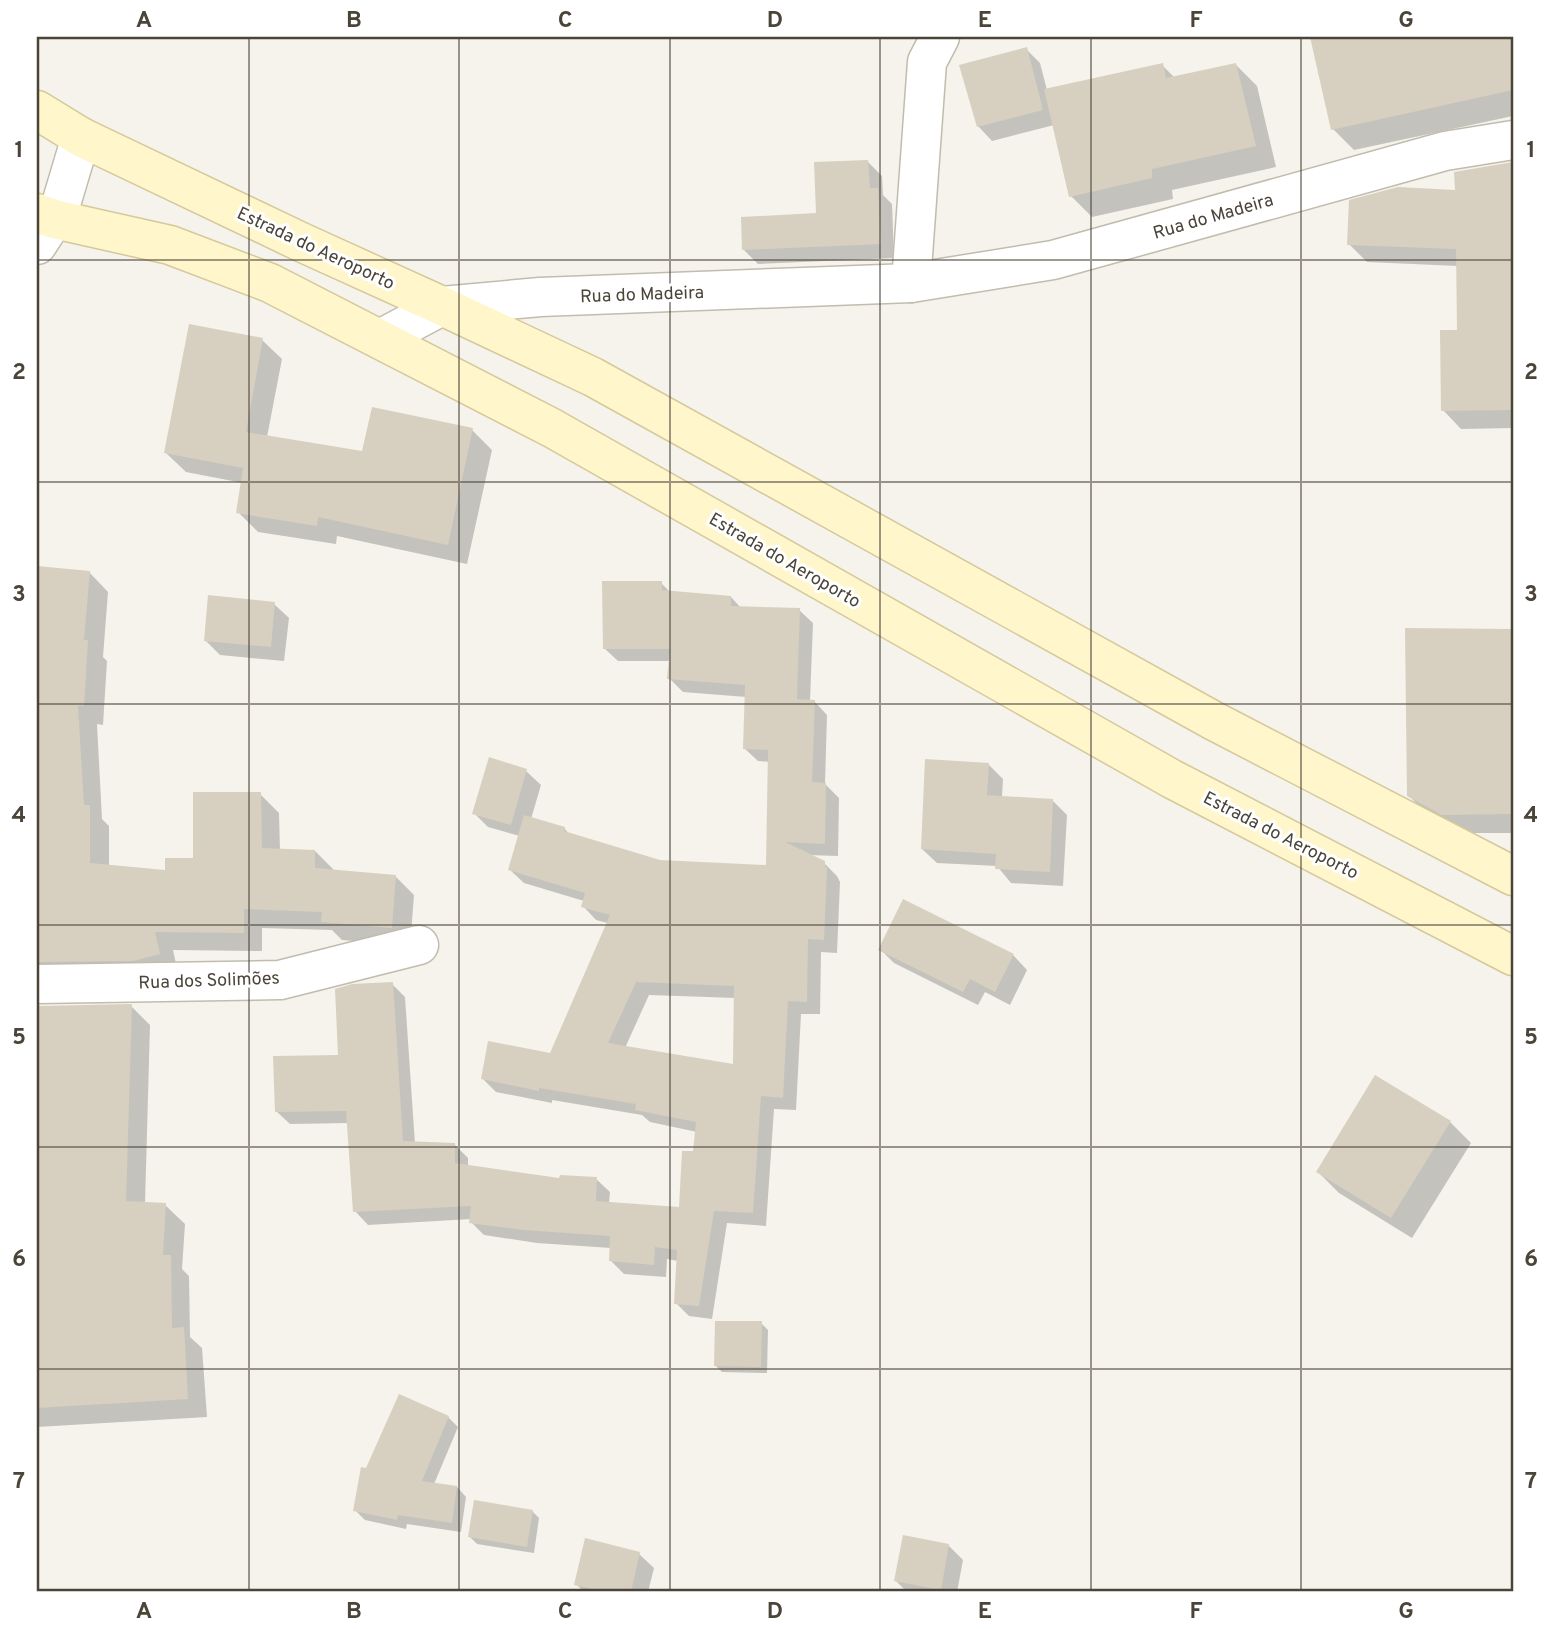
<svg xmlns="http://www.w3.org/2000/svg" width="1550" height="1629" font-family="Overpass,sans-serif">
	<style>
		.shadow { fill: #0003; fill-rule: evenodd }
		.building { fill: #d7d0c0; fill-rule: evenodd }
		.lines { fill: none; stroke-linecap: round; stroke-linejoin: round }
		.minor-casing { stroke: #c1bcad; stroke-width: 41 }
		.tertiary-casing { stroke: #c1bcad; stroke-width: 41 }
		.secondary-casing { stroke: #d5c99b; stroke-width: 41 }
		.minor { stroke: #fff; stroke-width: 38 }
		.tertiary { stroke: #fff; stroke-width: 38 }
		.secondary { stroke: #fff6cc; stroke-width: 38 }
		.grid { fill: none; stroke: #4a4439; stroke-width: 2; stroke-opacity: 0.55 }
		.labels { text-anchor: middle; stroke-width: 6; stroke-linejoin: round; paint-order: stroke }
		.street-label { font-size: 18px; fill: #4a4439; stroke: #fff }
		.neatline { fill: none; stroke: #4a4439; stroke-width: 2.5 }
		.grid-label { font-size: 23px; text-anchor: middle; font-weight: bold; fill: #4a4439 }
	</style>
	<rect width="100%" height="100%" fill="#f5f3eb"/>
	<g class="shadow">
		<polygon points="1318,37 1513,37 1513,116 1354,150 1333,129 1312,38"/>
		<polygon points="1026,49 1040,63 1047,90 1162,65 1175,78 1236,65 1257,86 1276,167 1172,190 1173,199 1092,217 1071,196 1054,125 992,141 978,126"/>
		<polygon points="868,162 882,176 883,195 892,204 894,258 758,264 744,250 818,215"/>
		<polygon points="1513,164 1513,428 1461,429 1443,410 1459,332 1458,266 1367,262 1349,244 1456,192 1456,173"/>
		<polygon points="262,340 282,359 267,437 364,453 472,430 492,450 467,564 337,536 336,544 258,532 238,512 243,483 186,472 166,453"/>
		<polygon points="37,568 89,572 108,592 103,657 107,661 103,725 97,724 102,819 109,826 109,867 167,871 195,860 260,794 279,813 280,850 315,851 335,871 395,876 414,895 410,946 342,940 332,930 262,928 262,951 173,950 178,973 37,993"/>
		<path d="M661 583 670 592 731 597 741 608 799 610 813 623 810 701H814L827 715 825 784 839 798 838 856 808 855 824 863 837 876 840 882 837 953 821 952 820 1014H801L796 1110 774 1109 766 1226 727 1223 712 1319 689 1316 676 1303 678 1261 667 1259 666 1277 624 1274 611 1261V1248L537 1243 484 1235 471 1222V1219L368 1225 355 1211 349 1123 290 1124 276 1111 340 1056 392 984 405 997 415 1144 455 1145 468 1158V1167L561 1180 596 1179 610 1192 609 1203 681 1209 694 1153 697 1132 650 1122 642 1115 552 1100V1103L496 1092 483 1079 551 1055 608 923 596 920 583 906 584 901 524 883 510 870 520 836 488 827 474 813 490 760 526 771 541 785 531 819 564 828 570 835 660 862 768 866 770 762 758 761 744 748 746 697 683 692 669 678 670 661H618L604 648ZM649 995 736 998 735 1066 625 1048Z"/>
		<polygon points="274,604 289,618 284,661 220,655 206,641"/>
		<polygon points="1407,630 1513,630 1513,833 1463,833 1428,815 1408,795"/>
		<polygon points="988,764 1003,779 1002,797 1052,800 1067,815 1063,886 1011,883 997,866 937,863 922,849"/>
		<polygon points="880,949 1013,955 1027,970 1010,1005 985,992 978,1005 894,963"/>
		<polygon points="131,1006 150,1025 145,1204 165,1205 185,1224 182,1269 189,1276 190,1337 202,1348 207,1417 37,1427 37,1008"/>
		<polygon points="1450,1122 1471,1143 1412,1238 1339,1193 1318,1172"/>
		<polygon points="761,1323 768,1330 767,1373 722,1372 716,1366"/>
		<polygon points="448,1417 458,1427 434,1484 457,1487 466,1497 461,1532 407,1524 406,1529 365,1520 355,1510 367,1470"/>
		<polygon points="532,1511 539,1518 534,1553 477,1544 470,1537"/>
		<polygon points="949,1546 963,1560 957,1592 907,1592 896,1581"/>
		<polygon points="639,1554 654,1568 648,1592 584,1592 576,1584"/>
	</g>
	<g class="building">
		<polygon points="1310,37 1513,37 1513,90 1331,130"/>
		<polygon points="1027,47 1043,110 977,127 959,65"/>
		<polygon points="1163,63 1166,78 1236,63 1256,146 1152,169 1152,178 1069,197 1044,89"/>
		<polygon points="868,160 870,188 878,188 881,244 742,250 741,217 816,213 814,162"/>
		<polygon points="1513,162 1513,410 1441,411 1440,330 1457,330 1456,249 1347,245 1349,200 1398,187 1455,190 1454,172"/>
		<polygon points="189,324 263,338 246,432 362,451 372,407 473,428 448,545 318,517 317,526 236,513 243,468 164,453"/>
		<polygon points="37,566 90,571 84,640 88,640 84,706 78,706 84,805 90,805 90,863 165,870 165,858 193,858 193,792 261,792 262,848 315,850 315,868 396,875 392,928 321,922 322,912 244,909 244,933 155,932 160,954 133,961 37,962"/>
		<path d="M602 581H662V590L731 596V606L800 608 797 699 815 700 812 782 826 783 825 844 785 842 825 861V867H827L824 940 808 939 807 1002 788 1001 783 1098 761 1096 753 1213 714 1211 699 1306 674 1304 677 1250 655 1247 654 1265 609 1261 610 1236 523 1230 469 1223 471 1206 353 1212 346 1111 275 1112 273 1056 338 1055 335 989 352 984 393 982 403 1141 455 1143V1163L559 1178 560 1175 597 1177 596 1201 679 1207 682 1151H693L696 1122 635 1110 636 1104 539 1088V1091L481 1079 488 1041 550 1053 610 915 581 907 585 893 508 870 524 815 565 827 564 831 660 860 766 865 768 750 743 749 745 685 667 679 670 649H603ZM636 982 734 986 733 1064 608 1043Z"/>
		<polygon points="208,595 275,602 271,647 204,641"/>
		<polygon points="1405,628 1513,629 1513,814 1442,815 1407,796"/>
		<polygon points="489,757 527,769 511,825 472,814"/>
		<polygon points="925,759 989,763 987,795 1053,799 1050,872 995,869 996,854 921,849"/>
		<polygon points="903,899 1014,954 995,992 970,979 963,992 878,950"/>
		<polygon points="132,1004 126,1201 166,1203 163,1255 171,1255 172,1328 184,1327 188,1399 37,1408 37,1006"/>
		<polygon points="1375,1075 1451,1121 1391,1218 1316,1172"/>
		<polygon points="715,1321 762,1321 761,1367 714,1366"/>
		<polygon points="399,1394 449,1416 422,1481 457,1486 452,1523 398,1515 397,1520 353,1511 361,1467 366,1468"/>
		<polygon points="474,1500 533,1510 527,1547 468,1537"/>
		<polygon points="903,1535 949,1544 941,1590 894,1581"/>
		<polygon points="585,1538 640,1552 631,1592 605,1592 574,1585"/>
	</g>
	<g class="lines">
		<defs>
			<g id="minor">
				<polyline points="911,283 927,62 940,37"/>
				<polyline points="380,339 442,306 540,297 911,283 1053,260 1445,151 1513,140"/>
				<polyline points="37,984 280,980 419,945"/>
			</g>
			<polyline id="tertiary" points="37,245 54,219 61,204 81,137"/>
			<g id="secondary">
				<polyline points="37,110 81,137 301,242 442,306 593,377 1214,721 1513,876"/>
				<polyline points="37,213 54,219 170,245 270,283 552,428 1172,779 1513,956"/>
			</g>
		</defs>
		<use href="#minor" class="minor-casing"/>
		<use href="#tertiary" class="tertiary-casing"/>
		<use href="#secondary" class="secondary-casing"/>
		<use href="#minor" class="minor"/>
		<use href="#tertiary" class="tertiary"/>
		<use href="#secondary" class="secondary"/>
	</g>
	<path class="grid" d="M249 37V1592M459 37V1592M670 37V1592M880 37V1592M1091 37V1592M1301 37V1592M37 260H1513M37 482H1513M37 704H1513M37 925H1513M37 1147H1513M37 1369H1513"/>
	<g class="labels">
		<g class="street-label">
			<text transform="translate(1213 216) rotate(-16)" y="6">Rua do Madeira</text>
			<text transform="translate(316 248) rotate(25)" y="6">Estrada do Aeroporto</text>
			<text transform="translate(642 294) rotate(-2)" y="6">Rua do Madeira</text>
			<text transform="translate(785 560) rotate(30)" y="6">Estrada do Aeroporto</text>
			<text transform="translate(1281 835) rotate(27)" y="6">Estrada do Aeroporto</text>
			<text transform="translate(209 980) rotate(-2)" y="6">Rua dos Solimões</text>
		</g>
	</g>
	<rect width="1550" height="1629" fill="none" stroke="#ffffff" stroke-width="77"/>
	<rect x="38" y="38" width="1474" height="1552" class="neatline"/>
	<g class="grid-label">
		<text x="144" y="27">A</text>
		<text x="354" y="27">B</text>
		<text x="565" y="27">C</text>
		<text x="775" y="27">D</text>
		<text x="985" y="27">E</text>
		<text x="1196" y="27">F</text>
		<text x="1406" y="27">G</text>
		<text x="19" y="157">1</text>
		<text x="1531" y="157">1</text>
		<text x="19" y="379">2</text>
		<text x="1531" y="379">2</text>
		<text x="19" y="601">3</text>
		<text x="1531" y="601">3</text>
		<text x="19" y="822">4</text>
		<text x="1531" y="822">4</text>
		<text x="19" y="1044">5</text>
		<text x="1531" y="1044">5</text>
		<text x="19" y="1266">6</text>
		<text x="1531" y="1266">6</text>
		<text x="19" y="1488">7</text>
		<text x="1531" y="1488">7</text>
		<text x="144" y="1618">A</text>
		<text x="354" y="1618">B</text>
		<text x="565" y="1618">C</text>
		<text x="775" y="1618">D</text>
		<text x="985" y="1618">E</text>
		<text x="1196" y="1618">F</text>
		<text x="1406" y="1618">G</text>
	</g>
</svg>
